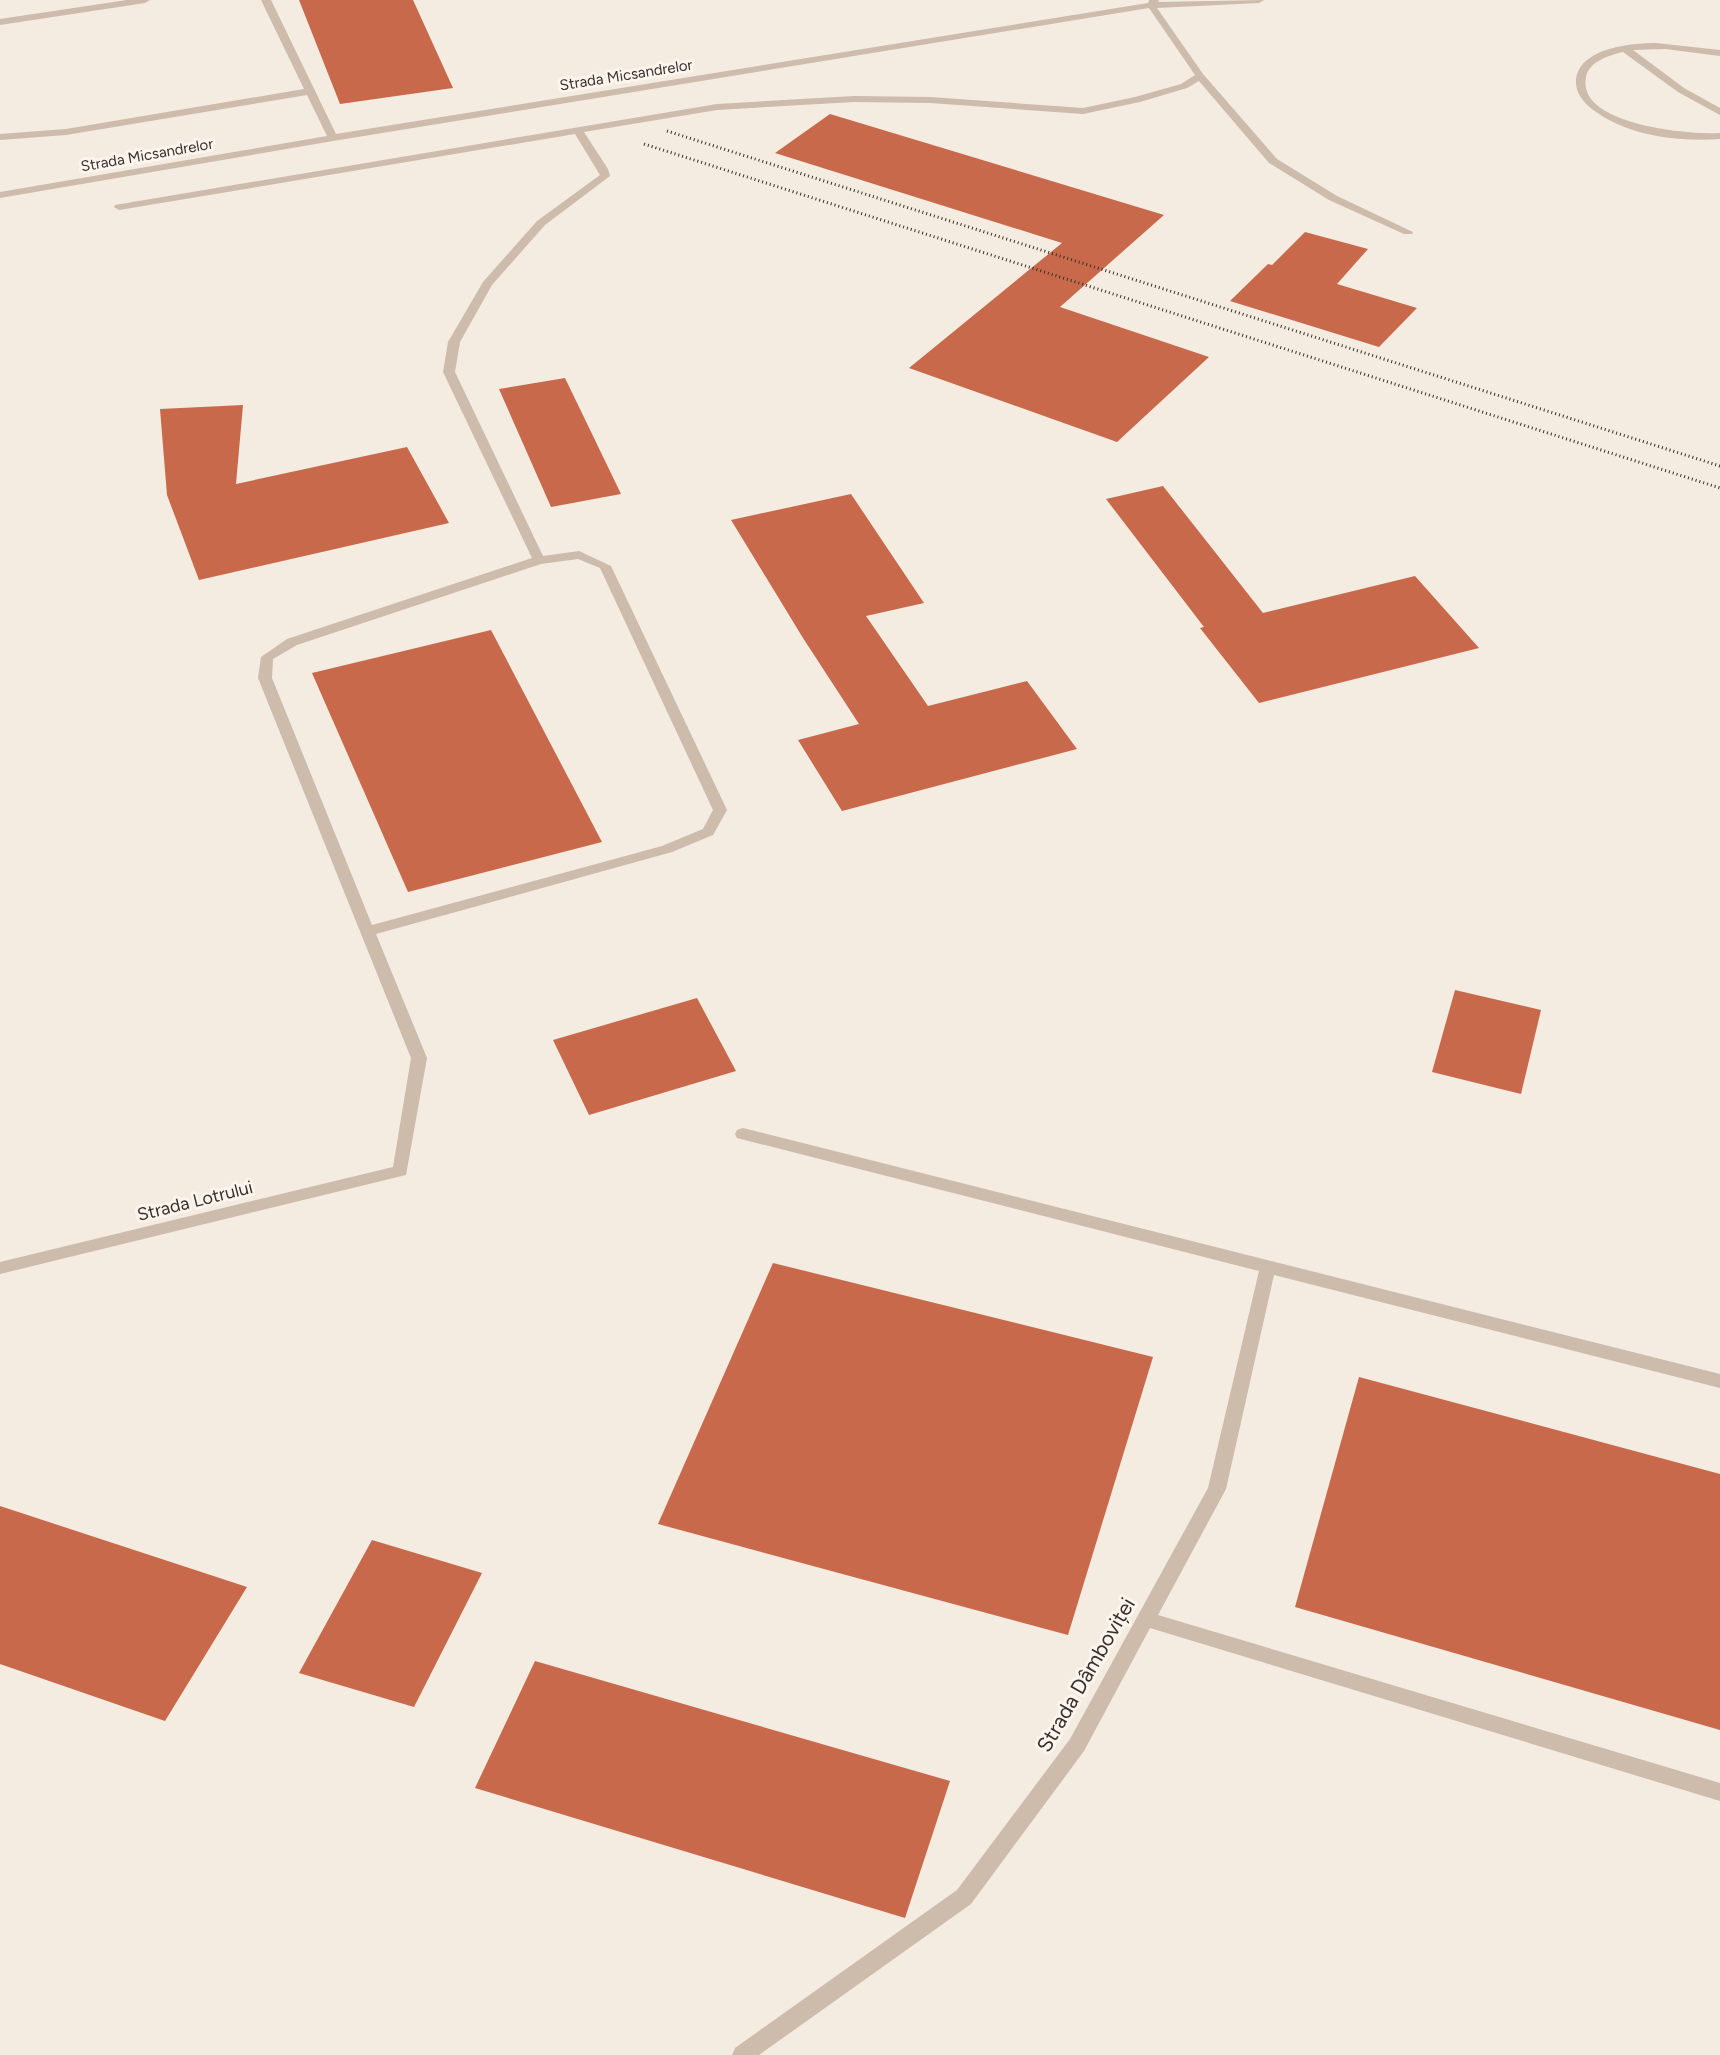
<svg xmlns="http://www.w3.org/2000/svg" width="1720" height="2055" font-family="Figtree,sans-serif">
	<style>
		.building { fill: #c8694b }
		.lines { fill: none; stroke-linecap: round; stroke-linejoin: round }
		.minor { fill: #cdbbac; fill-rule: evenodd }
		.rail { stroke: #3b302b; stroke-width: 3; stroke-dasharray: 1 3; stroke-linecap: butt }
		.labels { text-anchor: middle; stroke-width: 6; stroke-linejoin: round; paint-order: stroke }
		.far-street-label { font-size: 15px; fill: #3b302b; stroke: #fbf5ee }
		.street-label { font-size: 18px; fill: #3b302b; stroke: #fbf5ee }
		.near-street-label { font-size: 21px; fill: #3b302b; stroke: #fbf5ee }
	</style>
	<rect width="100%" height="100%" fill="#f4ebe1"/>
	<g class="building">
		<polygon points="299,0 413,0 453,88 340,104"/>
		<polygon points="830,114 1164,215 1060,307 1209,357 1117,442 909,368 1062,243 775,153"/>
		<polygon points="1305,232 1368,249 1337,284 1417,308 1379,347 1230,301 1268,264 1272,265"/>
		<polygon points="565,378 621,494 551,507 499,389"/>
		<polygon points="243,405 236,484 407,447 449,523 199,580 167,495 160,409"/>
		<polygon points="1163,486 1263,613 1415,576 1479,648 1259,703 1200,628 1204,627 1106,499"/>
		<polygon points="851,494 924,603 866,616 928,706 1027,681 1077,749 842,811 798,740 859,724 803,638 731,520"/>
		<polygon points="491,630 602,842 408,892 312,673"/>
		<polygon points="1455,990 1541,1010 1521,1094 1432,1072"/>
		<polygon points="697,998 736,1071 589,1115 553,1040"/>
		<polygon points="773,1263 1153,1357 1068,1635 658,1524"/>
		<polygon points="1359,1377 1720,1474 1720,1730 1295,1607"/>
		<polygon points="0,1506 247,1587 165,1721 0,1664"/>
		<polygon points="372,1540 482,1573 414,1707 299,1673"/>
		<polygon points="535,1661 950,1781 905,1918 475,1788"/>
	</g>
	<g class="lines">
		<g class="minor">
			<polygon points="127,0 150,0 145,3 0,25 0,19"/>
			<path d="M261 0H271L336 134 1148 3 1149 0H1159L1158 2 1264 0 1259 3 1157 8 1203 74 1277 159 1337 196 1413 232 1412 234H1404L1329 200 1269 163 1199 81 1187 88 1140 102 1083 114 930 103 854 102 717 110 584 132 608 169 610 176 545 225 492 285 460 342 455 372 543 556 579 551 611 566 727 810 713 835 672 852 376 934 427 1058 406 1175 0 1274V1262L393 1167 411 1058 258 678 261 657 287 639 532 558 443 372 448 342 483 282 537 221 600 175 575 134 119 210 114 207 115 205 717 104 854 96 930 97 1083 108 1135 97 1181 84 1195 75 1149 8 333 141 0 198V192L327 136 307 95 66 135 0 140V134L66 129 304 89ZM578 559 600 568 713 810 703 829 662 846 372 925 272 678 273 659 297 645 541 564Z"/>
			<path d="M1656 43 1720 50V56L1665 49 1633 50 1684 88 1720 108V115L1678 92 1623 52C1610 55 1589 61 1586 77 1576 125 1690 135 1720 133V139C1677 142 1627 136 1592 109 1583 102 1576 93 1576 82 1577 48 1631 43 1656 43Z"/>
			<polygon points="743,1128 1720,1374 1720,1388 1274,1275 1226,1489 1158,1615 1720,1783 1720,1801 1150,1628 1084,1751 971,1904 759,2055 732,2055 735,2048 957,1890 1070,1739 1208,1488 1259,1271 737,1138 735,1134 737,1130"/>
		</g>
		<g class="rail">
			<polyline points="667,131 1720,466"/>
			<polyline points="644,144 1720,488"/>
		</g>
	</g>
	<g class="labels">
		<g class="far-street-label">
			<text transform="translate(626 75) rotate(-9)" y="5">Strada Micsandrelor</text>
			<text transform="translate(147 155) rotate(-10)" y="5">Strada Micsandrelor</text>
		</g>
		<g class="street-label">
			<text transform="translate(195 1201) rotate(-14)" y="6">Strada Lotrului</text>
		</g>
		<g class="near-street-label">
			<text transform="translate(1086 1675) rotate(-60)" y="7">Strada Dâmboviței</text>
		</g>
	</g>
</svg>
